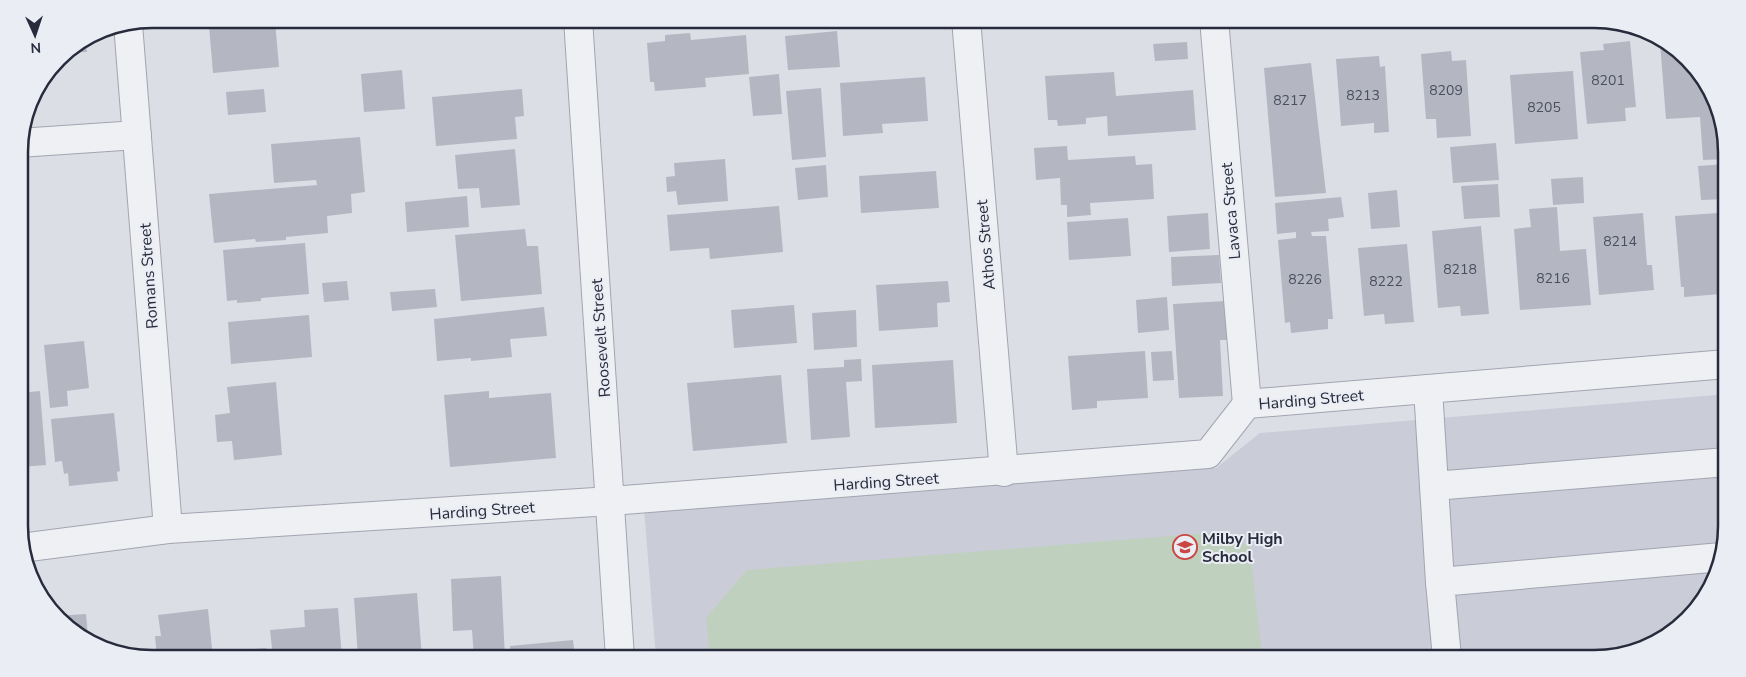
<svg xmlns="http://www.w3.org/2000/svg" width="1746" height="677" font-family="'Nunito Sans',sans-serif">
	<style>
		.built { fill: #cacdd8 }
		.green { fill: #bfd0be }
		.building { fill: #b4b7c2 }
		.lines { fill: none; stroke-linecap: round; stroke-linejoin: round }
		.minor-casing { stroke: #a2a5b0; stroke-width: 30 }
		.minor { stroke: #eff0f4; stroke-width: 28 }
		.labels { text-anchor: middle; stroke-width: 4; stroke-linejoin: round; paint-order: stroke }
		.number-label { font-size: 14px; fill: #4a4e5e }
		.street-label { font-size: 16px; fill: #272b3c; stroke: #ebedf4 }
		.poi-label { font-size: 16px; font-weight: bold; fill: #272b3c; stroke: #ebedf4; text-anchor: start }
		.rim { fill: none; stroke: #272b3c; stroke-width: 2.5 }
	</style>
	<rect width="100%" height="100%" fill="#dcdee6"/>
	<polygon class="built" points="1727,394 1727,525 1720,568 1675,631 1603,658 656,658 644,509 1216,468 1260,433"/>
	<polygon class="green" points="1220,532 1250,547 1262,658 710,658 706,618 747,570"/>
	<g class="building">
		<polygon points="834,19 925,19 925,20 835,26"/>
		<polygon points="275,21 279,67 213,73 209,26"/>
		<polygon points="837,31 840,67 788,70 785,36"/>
		<polygon points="690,33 691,40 746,35 749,74 705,78 706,87 655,91 654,82 650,82 647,43 665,41 665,35"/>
		<polygon points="85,39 87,52 63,53 64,52"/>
		<polygon points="1630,41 1636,107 1625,108 1626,121 1587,124 1580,52 1604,50 1603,44"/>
		<polygon points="1187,42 1188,59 1155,61 1153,44"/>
		<polygon points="1660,43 1700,71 1726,134 1726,159 1703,160 1700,117 1666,119"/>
		<polygon points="1451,51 1452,61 1466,60 1471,136 1437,138 1436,119 1426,119 1421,54"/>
		<polygon points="1379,56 1380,67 1385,66 1389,132 1374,133 1374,123 1341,126 1336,59"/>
		<polygon points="1311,63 1326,193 1275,197 1264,68"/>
		<polygon points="402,70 405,109 364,112 361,74"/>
		<polygon points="1573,71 1578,139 1515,144 1510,75"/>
		<polygon points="1114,72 1116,96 1193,90 1196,130 1108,136 1107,116 1086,118 1086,124 1058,126 1057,120 1048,120 1045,76"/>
		<polygon points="779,74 782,114 753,116 749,77"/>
		<polygon points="925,77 928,121 882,124 883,133 843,136 840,83"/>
		<polygon points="821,88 826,157 792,160 786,91"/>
		<polygon points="264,89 266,112 228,115 226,92"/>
		<polygon points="522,89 524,116 515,117 517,139 436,146 432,97"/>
		<polygon points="360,137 365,192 351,194 352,213 327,216 328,233 286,237 286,240 256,242 255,239 214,243 209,194 317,185 316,180 274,183 271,144"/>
		<polygon points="1496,143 1499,180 1453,183 1450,147"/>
		<polygon points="1067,146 1068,160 1135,156 1136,165 1152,164 1154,199 1090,203 1091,215 1067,217 1067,205 1061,205 1060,178 1036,180 1034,148"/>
		<polygon points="515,149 520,205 481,208 479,188 458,189 455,155"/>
		<polygon points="725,159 728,201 678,205 676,191 667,192 666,177 675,176 674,163"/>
		<polygon points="1726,164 1726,199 1701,200 1698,166"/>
		<polygon points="826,165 828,197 798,200 795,168"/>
		<polygon points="936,171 939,208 861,213 859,176"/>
		<polygon points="1583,177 1584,203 1553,205 1551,179"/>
		<polygon points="1498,184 1500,217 1464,219 1461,186"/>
		<polygon points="1397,190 1400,227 1371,229 1368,193"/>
		<polygon points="467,196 469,227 407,232 405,202"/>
		<polygon points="1341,197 1344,217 1328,219 1329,231 1311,232 1312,236 1326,236 1333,319 1328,319 1328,329 1291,333 1290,322 1285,323 1278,240 1296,238 1296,232 1277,234 1275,203"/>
		<polygon points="779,206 783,252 710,259 709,248 670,251 667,215"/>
		<polygon points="1557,207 1560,251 1586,249 1591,305 1520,310 1514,229 1531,227 1529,209"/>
		<polygon points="1208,213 1210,249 1169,252 1167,216"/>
		<polygon points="1643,213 1647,265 1652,265 1654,290 1599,295 1593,217"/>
		<polygon points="1718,213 1723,283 1720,284 1721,294 1684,297 1684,287 1681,287 1675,216"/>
		<polygon points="1128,218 1131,256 1069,260 1067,222"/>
		<polygon points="1481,226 1489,314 1461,316 1460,306 1438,308 1432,231"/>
		<polygon points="525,229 527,246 538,246 542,294 461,301 455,235"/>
		<polygon points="305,243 309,294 261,298 261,301 237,303 237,300 227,301 223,250"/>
		<polygon points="1407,244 1414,322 1385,324 1384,314 1364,316 1358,248"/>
		<polygon points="1219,255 1221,283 1172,286 1171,257"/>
		<polygon points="347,281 349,300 324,302 322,283"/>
		<polygon points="948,281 950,302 937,303 938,327 879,331 876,285"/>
		<polygon points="435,289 437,307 392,311 390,292"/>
		<polygon points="1167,297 1169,330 1138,333 1136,300"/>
		<polygon points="1225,301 1227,340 1220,340 1223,396 1179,398 1173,304"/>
		<polygon points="794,305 797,343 734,348 731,310"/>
		<polygon points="544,307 547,336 510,339 512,357 471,361 471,358 437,361 434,319"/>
		<polygon points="856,310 857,347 814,350 812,313"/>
		<polygon points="309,315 312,357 231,364 228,322"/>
		<polygon points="84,341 89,388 67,391 68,406 50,408 44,345"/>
		<polygon points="1145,351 1148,398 1097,401 1097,408 1072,410 1068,356"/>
		<polygon points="1172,351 1174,380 1153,381 1151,352"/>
		<polygon points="861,359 862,381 846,382 850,437 811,440 807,369 844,367 844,360"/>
		<polygon points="953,360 957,423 875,428 872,365"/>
		<polygon points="781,375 787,443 693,451 687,383"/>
		<polygon points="276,382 282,455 234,460 232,441 217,442 215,415 230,413 227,387"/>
		<polygon points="40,391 46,465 21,467 20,393"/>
		<polygon points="489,391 489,398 551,393 556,458 450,467 444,395"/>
		<polygon points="114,413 120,471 117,472 118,481 69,486 68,473 64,474 62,461 55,462 51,419"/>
		<polygon points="501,576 505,658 474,658 472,630 453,631 451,579"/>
		<polygon points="417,593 422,658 358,658 354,598"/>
		<polygon points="338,608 342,658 273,658 270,630 305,627 304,610"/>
		<polygon points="208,609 213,658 157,658 155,636 161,636 158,615"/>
		<polygon points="86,614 88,637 56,616"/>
		<polygon points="573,640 575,658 511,658 510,646"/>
		<polygon points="266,648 267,658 220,658 219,652"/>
	</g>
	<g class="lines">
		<defs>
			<g id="minor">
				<polyline points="578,19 620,658"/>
				<polyline points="966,19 1004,472"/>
				<polyline points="1214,19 1247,404"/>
				<polyline points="128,24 168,529"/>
				<polyline points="19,143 137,135"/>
				<polyline points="1428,389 1440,582"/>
				<polyline points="1434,486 1727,462"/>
				<polyline points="21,548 168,529 611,501 1208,454 1247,404 1727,364"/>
				<polyline points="1447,658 1440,582 1722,557"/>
			</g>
		</defs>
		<use href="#minor" class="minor-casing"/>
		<use href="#minor" class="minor"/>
	</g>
	<defs>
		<symbol id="school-ring" viewBox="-11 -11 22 22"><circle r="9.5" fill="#ebedf4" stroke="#c94643" stroke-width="1.5"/><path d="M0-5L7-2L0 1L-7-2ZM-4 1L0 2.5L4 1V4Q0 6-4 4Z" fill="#c94643"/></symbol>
	</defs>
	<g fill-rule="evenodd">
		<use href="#school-ring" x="1171" y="533" width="28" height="28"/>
	</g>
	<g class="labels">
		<g class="number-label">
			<text x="1608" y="85">8201</text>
			<text x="1446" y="95">8209</text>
			<text x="1363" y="100">8213</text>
			<text x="1290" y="105">8217</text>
			<text x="1544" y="112">8205</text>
			<text x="1620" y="246">8214</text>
			<text x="1460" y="274">8218</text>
			<text x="1553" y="283">8216</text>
			<text x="1305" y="284">8226</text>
			<text x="1386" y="286">8222</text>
		</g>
		<g class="street-label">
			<text transform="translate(1230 211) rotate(-95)" y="6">Lavaca Street</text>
			<text transform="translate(985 245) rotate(-95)" y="6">Athos Street</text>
			<text transform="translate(148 276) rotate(-94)" y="6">Romans Street</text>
			<text transform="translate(600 338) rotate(-94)" y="6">Roosevelt Street</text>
			<text transform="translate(1311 399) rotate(-5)" y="6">Harding Street</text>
			<text transform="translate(886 481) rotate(-4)" y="6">Harding Street</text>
			<text transform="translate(482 510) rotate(-4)" y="6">Harding Street</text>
		</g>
		<g class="poi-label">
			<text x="1202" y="544">Milby High<tspan x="1202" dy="18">School</tspan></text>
		</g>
	</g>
	<path d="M0 0H1746V677H0ZM152 28H1594A124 124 0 0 1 1718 152V526A124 124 0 0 1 1594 650H152A124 124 0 0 1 28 526V152A124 124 0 0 1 152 28Z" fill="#ebedf4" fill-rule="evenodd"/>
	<path class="rim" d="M152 28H1594A124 124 0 0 1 1718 152V526A124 124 0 0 1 1594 650H152A124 124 0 0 1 28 526V152A124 124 0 0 1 152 28Z"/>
	<g transform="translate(35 35) rotate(177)" stroke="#ebedf4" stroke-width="4" paint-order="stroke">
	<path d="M0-4L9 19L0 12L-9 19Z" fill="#272b3c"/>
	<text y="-8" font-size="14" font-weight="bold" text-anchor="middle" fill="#272b3c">N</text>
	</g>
</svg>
